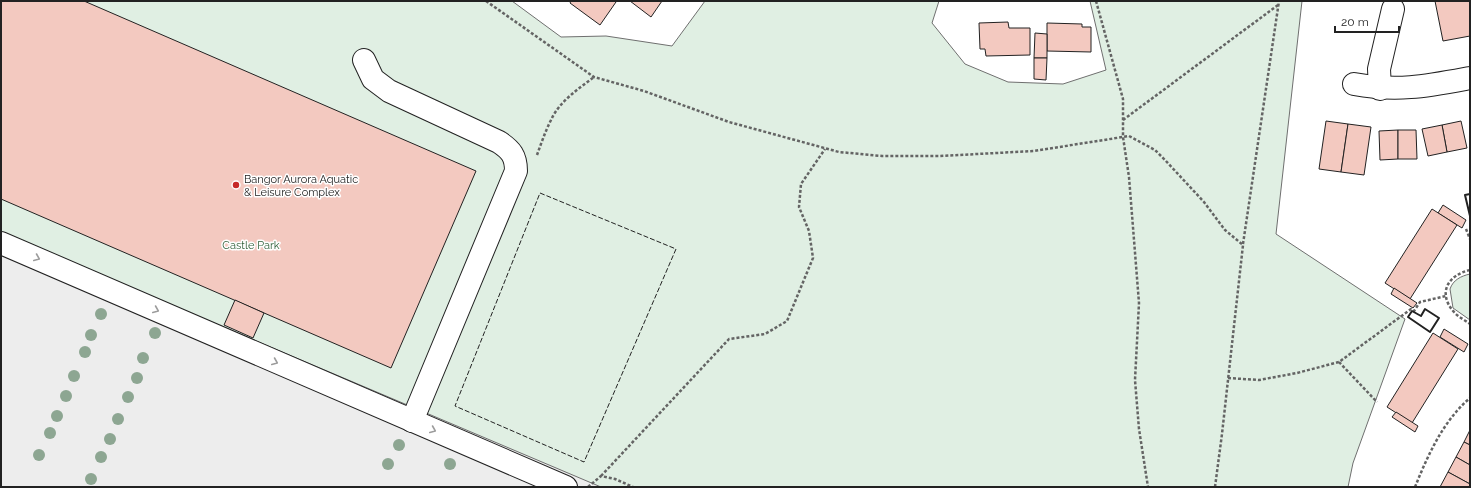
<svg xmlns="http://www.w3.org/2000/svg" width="1471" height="488" font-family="Raleway,sans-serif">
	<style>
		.green { fill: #e0efe3; stroke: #6f6f6f }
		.parking { fill: #ededed; stroke: #6f6f6f }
		.building { fill: #f3c9c0; stroke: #222 }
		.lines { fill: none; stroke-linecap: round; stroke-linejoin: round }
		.minor-casing { stroke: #222; stroke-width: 24 }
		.path { stroke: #646464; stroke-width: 2.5; stroke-dasharray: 3 2; stroke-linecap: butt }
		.minor { stroke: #fff; stroke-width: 22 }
		.fence { stroke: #222; stroke-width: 1; stroke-dasharray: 5 2; stroke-linecap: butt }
		.wall { stroke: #222; stroke-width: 2 }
		.tree { fill: #8da692 }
		.oneway { stroke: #9c9c9c }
		.poi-dot { fill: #c62828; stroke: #fff; stroke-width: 1.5 }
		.labels { text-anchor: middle; stroke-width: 3; stroke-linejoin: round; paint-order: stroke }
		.poi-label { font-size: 11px; fill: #222; stroke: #fff; text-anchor: start }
		.park-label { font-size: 11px; fill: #2f5e38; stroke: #fff }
	</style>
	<rect width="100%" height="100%" fill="#fff"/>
	<g class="green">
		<polygon points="1,1 512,1 561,37 606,36 672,46 705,1 939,1 932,23 965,64 1008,82 1063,84 1106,70 1090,1 1302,1 1276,234 1405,319 1353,463 1348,487 1,487"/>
		<path d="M1470 274V320L1453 308 1450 289C1453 280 1461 276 1470 274Z"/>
	</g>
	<polygon class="parking" points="1,233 601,487 1,487"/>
	<g class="building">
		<polygon points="1,1 84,1 476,171 391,368 1,199"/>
		<polygon points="571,1 614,1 616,2 600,25 570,3"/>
		<polygon points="630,1 662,1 651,17"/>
		<polygon points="1435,1 1470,1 1470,36 1443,41"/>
		<polygon points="1008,22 1009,28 1030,28 1030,55 986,56 985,49 980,49 979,23"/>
		<polygon points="1047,23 1082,24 1082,27 1091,27 1091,52 1047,51"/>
		<polygon points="1035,33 1047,34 1047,58 1034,58"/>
		<polygon points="1034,58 1047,58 1046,80 1034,79"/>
		<polygon points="1326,121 1348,124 1341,172 1319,169"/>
		<polygon points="1461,121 1467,148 1447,152 1442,125"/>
		<polygon points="1348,124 1371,127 1364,175 1341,172"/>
		<polygon points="1442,125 1447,152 1428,156 1422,129"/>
		<polygon points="1398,130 1398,159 1380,160 1379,131"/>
		<polygon points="1398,130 1416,130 1417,159 1398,159"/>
		<polygon points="1443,205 1466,220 1462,228 1438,213"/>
		<polygon points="1432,209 1457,225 1410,299 1385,283"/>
		<polygon points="1394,288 1417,303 1413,308 1391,294"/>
		<polygon points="235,300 264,313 253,338 224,325"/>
		<polygon points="1444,329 1468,344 1464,352 1440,337"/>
		<polygon points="1433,333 1458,349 1412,423 1387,407"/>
		<polygon points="1396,412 1418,426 1415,432 1392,417"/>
		<polygon points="1470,430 1470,445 1464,442"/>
		<polygon points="1464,442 1470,445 1470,465 1456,457"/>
		<polygon points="1456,457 1470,465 1470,484 1448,472"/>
		<polygon points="1448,472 1470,484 1469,487 1440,487"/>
	</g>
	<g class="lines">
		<defs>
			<g id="minor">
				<path d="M364 60 373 79 389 91 499 142C511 150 516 156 516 171L412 421"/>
				<path d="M1354 84C1398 92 1427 86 1470 78"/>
				<polyline points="1380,89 1379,69 1393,9"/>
				<polyline points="1,243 566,487"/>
			</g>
		</defs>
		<use href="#minor" class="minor-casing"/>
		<g class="path">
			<polyline points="486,1 594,77 644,91 729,122 839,152 882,156 940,156 1034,151 1129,136 1155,150 1165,160 1204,202 1225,230 1243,245 1222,434 1215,487"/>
			<polyline points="1096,1 1123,99 1123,137 1129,177 1139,303 1135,380 1139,429 1148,487"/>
			<polyline points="1123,120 1278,5"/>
			<path d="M537 155C541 144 545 132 551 120 559 102 578 89 594 77"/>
			<polyline points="1466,229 1470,239"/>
			<polyline points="1243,244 1279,1"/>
			<path d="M1470 270C1448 275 1437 293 1454 312 1458 317 1465 320 1470 324"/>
			<polyline points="1339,362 1377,402"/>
			<polyline points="1228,378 1259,380 1297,373 1339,362 1411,309 1414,311 1420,302 1446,296"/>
			<polyline points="601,476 729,339 765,334 787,321 813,258 809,231 799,207 801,184 825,149"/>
			<polyline points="588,487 601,476 615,479 633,487"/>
			<path d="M1415 487C1428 455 1443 421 1470 398"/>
		</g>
		<use href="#minor" class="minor"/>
		<polygon class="fence" points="540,193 676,249 584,462 455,406"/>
		<g class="wall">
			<polyline points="1470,194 1465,195 1470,216"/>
			<polygon points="1425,309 1439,318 1430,332 1408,317 1412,311 1421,316"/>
		</g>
	</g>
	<g class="tree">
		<circle cx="101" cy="314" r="6"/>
		<circle cx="155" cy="333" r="6"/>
		<circle cx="91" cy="335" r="6"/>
		<circle cx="85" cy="352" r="6"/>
		<circle cx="143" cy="358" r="6"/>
		<circle cx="74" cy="376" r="6"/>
		<circle cx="137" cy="378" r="6"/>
		<circle cx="66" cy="396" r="6"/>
		<circle cx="128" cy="397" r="6"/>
		<circle cx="57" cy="416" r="6"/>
		<circle cx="118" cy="419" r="6"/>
		<circle cx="50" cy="433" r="6"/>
		<circle cx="110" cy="439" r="6"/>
		<circle cx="399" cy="445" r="6"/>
		<circle cx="39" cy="455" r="6"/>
		<circle cx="101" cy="457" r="6"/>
		<circle cx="388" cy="464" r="6"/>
		<circle cx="450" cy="464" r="6"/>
		<circle cx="91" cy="479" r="6"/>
	</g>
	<defs><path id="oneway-chevron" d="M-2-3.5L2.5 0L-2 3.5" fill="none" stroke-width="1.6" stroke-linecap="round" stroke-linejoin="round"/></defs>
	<g class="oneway">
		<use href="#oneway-chevron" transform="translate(37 258) rotate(23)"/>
		<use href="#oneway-chevron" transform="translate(156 310) rotate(23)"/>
		<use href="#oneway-chevron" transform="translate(275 362) rotate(23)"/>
		<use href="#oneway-chevron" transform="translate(433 430) rotate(23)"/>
	</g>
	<circle class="poi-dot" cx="236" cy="185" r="4"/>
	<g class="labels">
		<g class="poi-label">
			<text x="244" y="183">Bangor Aurora Aquatic<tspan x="244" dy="13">&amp; Leisure Complex</tspan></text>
		</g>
		<g class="park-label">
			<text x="251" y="249">Castle Park</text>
		</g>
	</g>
	<rect width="1471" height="488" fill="none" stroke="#222222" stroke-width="4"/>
	<path d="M1335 26v6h64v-6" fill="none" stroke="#222222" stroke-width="2"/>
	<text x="1341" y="26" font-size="12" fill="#222222" stroke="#ffffff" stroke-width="3" paint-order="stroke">20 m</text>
</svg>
